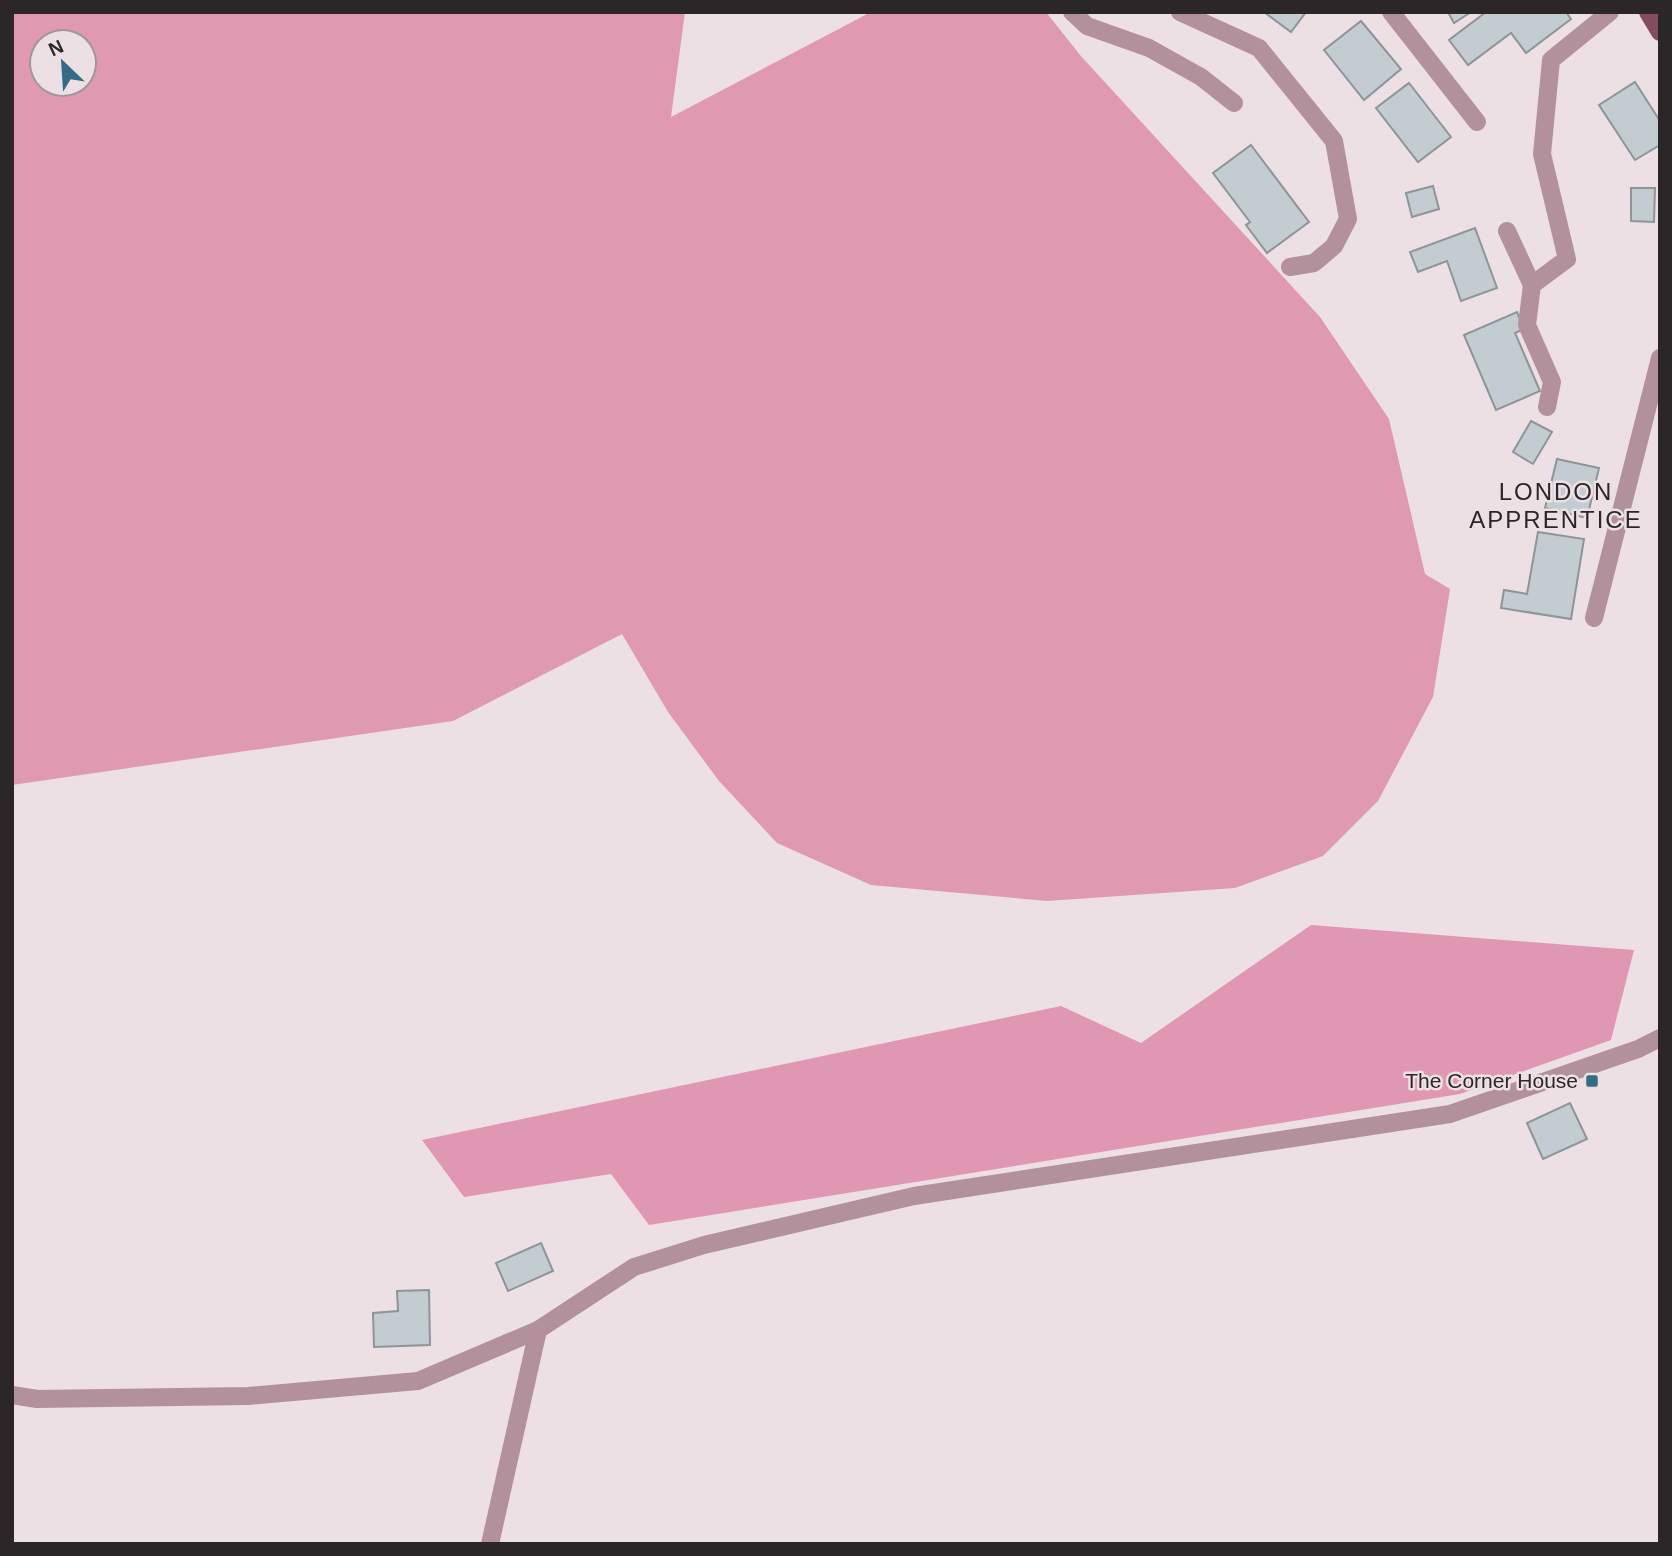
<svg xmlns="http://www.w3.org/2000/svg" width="1672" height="1556" font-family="Arial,sans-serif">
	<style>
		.green { fill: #df9ab2; fill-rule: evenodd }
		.forest { fill: #e097b1 }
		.building { fill: #c2ccd1; stroke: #8c959a; stroke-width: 2 }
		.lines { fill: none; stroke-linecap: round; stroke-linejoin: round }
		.minor { stroke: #b2919c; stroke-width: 18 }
		.major { stroke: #834c61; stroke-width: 18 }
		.poi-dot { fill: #346c86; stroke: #ece0e4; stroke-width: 2.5 }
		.labels { text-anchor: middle; stroke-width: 5; stroke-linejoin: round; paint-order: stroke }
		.poi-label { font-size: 21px; fill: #2b2728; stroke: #ece0e4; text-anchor: end }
		.quarter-label { font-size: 24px; letter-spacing: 2px; fill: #2b2728; stroke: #ece0e4 }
	</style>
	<rect width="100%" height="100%" fill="#ece0e4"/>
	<path class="green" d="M12 12H685L671 117 871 12H1046L1080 55 1320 317 1389 419 1425 574 1450 589 1433 697 1378 801 1323 856 1235 888 1047 901 871 885 777 843 719 781 668 712 622 634 453 721 12 785ZM42 42H84V84H42Z"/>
	<polygon class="forest" points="1311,925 1634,950 1611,1040 1460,1094 649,1225 611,1174 464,1197 422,1140 1061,1006 1141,1043"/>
	<g class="building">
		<polygon points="1264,12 1306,12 1291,32"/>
		<polygon points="1448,12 1471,12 1454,23"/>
		<polygon points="1486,12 1566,12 1571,19 1526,53 1511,33 1468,65 1449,40"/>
		<polygon points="1361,21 1401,69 1364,100 1324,50"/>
		<polygon points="1635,82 1660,121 1660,145 1635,160 1599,105"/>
		<polygon points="1409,83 1451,137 1418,162 1376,108"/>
		<polygon points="1251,145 1309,222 1267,253 1246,225 1250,222 1213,173"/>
		<polygon points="1433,186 1439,209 1412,217 1406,193"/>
		<polygon points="1631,188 1655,188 1654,222 1631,221"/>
		<polygon points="1475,228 1497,288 1461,301 1447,261 1418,272 1410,252"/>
		<polygon points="1517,312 1524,329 1515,333 1540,391 1496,410 1464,335"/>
		<polygon points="1531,421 1552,432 1533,464 1513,452"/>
		<polygon points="1557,459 1599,468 1587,518 1545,508"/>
		<polygon points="1538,532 1584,539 1571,619 1501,608 1504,590 1527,594"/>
		<polygon points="1570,1103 1587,1139 1543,1159 1527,1123"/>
		<polygon points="541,1243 553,1271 508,1291 496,1263"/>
		<polygon points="429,1290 430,1345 374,1347 373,1313 398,1311 397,1291"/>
	</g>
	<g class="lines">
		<g class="minor">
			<polyline points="1072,12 1087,26 1149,48 1201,77 1234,103"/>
			<polyline points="1180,12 1259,48 1334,141 1348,219 1334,246 1314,263 1290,267"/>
			<polyline points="1391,12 1477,122"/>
			<polyline points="1507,231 1532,285 1567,259 1542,154 1551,60 1610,12"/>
			<polyline points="1532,285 1527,325 1552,382 1547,407"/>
			<polyline points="1594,618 1660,358"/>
			<polyline points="12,1395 37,1399 248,1396 418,1381 538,1330 634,1267 704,1245 914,1196 1450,1114 1638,1049 1660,1038"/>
			<polyline points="490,1544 538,1330"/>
		</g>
		<polyline class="major" points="1648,12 1660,32"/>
	</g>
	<rect class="poi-dot" x="1585" y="1074" width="14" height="14" rx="3.5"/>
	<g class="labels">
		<g class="poi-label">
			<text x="1578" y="1088">The Corner House</text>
		</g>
		<g class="quarter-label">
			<text x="1556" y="500">LONDON<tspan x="1556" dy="28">APPRENTICE</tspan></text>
		</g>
	</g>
	<rect width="1672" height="1556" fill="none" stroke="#2b2728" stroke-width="28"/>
	<g transform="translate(63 63) rotate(335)"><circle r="33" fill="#ece0e4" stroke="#9f9699" stroke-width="2"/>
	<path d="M0-5L12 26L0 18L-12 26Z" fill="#346c86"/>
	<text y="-10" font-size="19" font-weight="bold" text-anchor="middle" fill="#2b2728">N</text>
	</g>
</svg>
